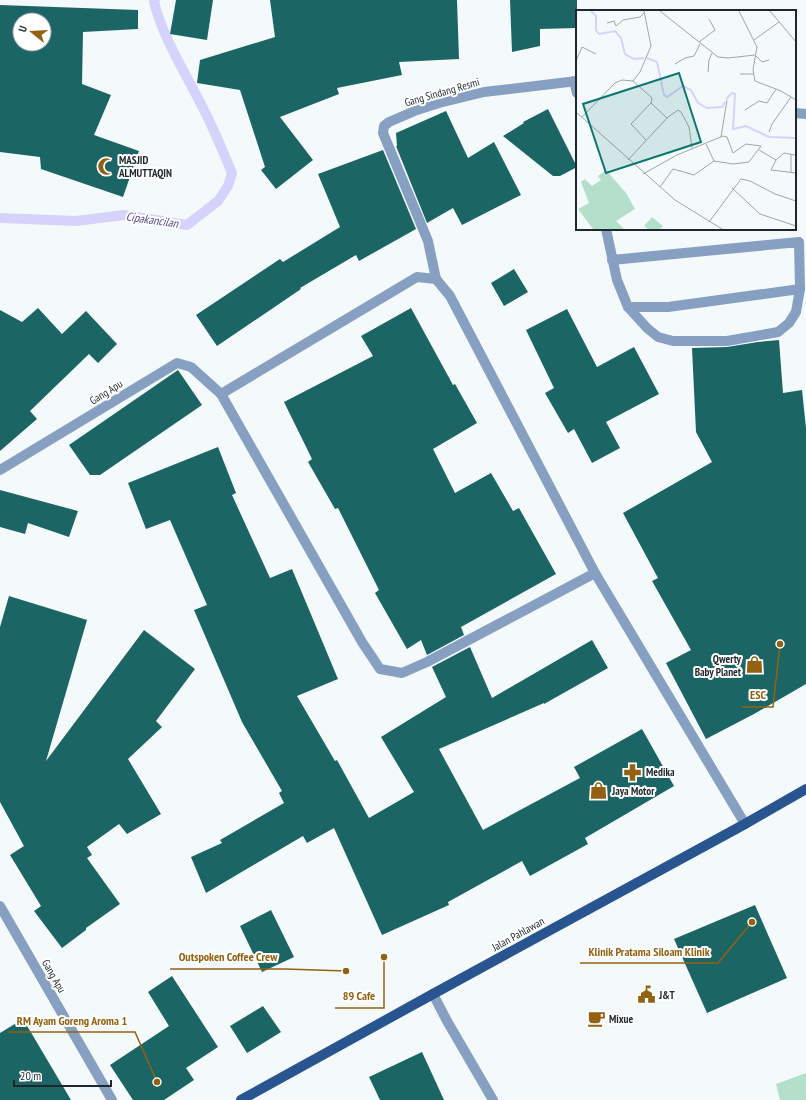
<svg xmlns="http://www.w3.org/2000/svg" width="806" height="1100" font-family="'PT Sans Narrow',sans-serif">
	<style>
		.grass { fill: #b4dfca }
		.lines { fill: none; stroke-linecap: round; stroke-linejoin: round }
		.stream { stroke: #d5d3fb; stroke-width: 10 }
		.building { fill: #1c6565; fill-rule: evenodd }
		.service { stroke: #87a0c2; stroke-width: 10 }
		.minor { stroke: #87a0c2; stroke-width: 10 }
		.primary { stroke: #285590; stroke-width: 10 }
		.labels { text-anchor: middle; stroke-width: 4; stroke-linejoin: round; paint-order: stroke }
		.street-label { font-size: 11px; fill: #1e282c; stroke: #fff }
		.poi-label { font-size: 11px; font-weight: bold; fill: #1e282c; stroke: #fff; text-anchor: start }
		.water-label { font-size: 12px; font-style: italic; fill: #554d8b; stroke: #fff }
		.inset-river { fill: none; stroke: #d5d3fb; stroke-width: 2 }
		.inset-road { fill: none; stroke: #9ea6a9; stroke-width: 1 }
		.view { fill: #0f766e; fill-opacity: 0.15; stroke: #0f766e; stroke-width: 2 }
		.inset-edge { fill: none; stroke: #1e282c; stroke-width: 2 }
		.leader { fill: none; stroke: #936112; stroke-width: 1.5 }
		.callout-dot { fill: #936112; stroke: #fff; stroke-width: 1.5 }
		.callout-label { font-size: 12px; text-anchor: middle; font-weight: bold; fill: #936112; stroke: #fff; stroke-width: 4; stroke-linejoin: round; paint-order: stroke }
	</style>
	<rect width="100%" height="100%" fill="#f4fafc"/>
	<polygon class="grass" points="806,1073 806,1100 780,1100 776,1084"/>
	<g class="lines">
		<path class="stream" d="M0 218 76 221 124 215 187 225 218 201 228 186 232 173C223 152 214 129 203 108 186 74 163 38 154 2L155 0"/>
	</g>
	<g class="building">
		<polygon points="176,0 213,0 207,40 170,34"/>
		<polygon points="270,0 457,0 459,59 399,62 402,75 337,88 339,94 280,117 313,160 276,189 261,170 265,167 240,90 197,83 200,60 275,37"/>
		<polygon points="510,0 577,0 577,28 540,29 540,46 512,52"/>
		<path d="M0 5 138 10V29L83 32 82 84 111 95 94 135 139 151 123 197 41 169 40 157 0 152ZM20 20H44V44H20Z"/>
		<polygon points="548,109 577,167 560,176 553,176 503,136 524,123 523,122"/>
		<polygon points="446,111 468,158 494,142 521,195 462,225 453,208 427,223 396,146 397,146 396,133"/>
		<polygon points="383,150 416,229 359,261 356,255 300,288 301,289 217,346 196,315 280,259 283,262 340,227 318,174"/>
		<polygon points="514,269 528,292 504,306 491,283"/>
		<polygon points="38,308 62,334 86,311 117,344 98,363 89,354 30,411 37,419 0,451 0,310 22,322"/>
		<polygon points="411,308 453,385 455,384 477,423 433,449 455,493 491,473 513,511 519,508 556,574 461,627 464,635 427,655 421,640 407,649 375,593 379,590 338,508 335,509 308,462 312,459 284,402 373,356 361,336"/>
		<polygon points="567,309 597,367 634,347 659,394 606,422 620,448 592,463 574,429 568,433 545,393 554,388 526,330"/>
		<polygon points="779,340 783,393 802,390 806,428 806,684 754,714 706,739 666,663 691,650 652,581 658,578 623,513 712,462 696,432 692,348 727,347 758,342"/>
		<polygon points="178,370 202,405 100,475 90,475 69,445"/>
		<polygon points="218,447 236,493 232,495 270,578 292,569 338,679 297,696 335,761 337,760 369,818 414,792 381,737 446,697 432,667 470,647 492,698 592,640 608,668 544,704 544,703 439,749 483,830 580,778 574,767 642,729 674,786 585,838 588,844 530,876 522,861 448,902 449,905 382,935 334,828 307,843 303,836 206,893 191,857 222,843 220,840 284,803 279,793 282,791 242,722 194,610 207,605 170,520 146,529 128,483"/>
		<polygon points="0,490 78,511 69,537 28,523 25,534 0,527"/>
		<polygon points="9,596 87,620 46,761 144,630 195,669 156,721 162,727 128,759 161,814 127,834 119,824 87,847 92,855 87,858 120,904 86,928 86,930 62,948 34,911 41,906 10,855 24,846 0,802 0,627"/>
		<polygon points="755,905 787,978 707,1013 674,939"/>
		<polygon points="271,910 294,957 262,972 240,926"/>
		<polygon points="172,976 218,1047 186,1068 194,1080 164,1100 133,1100 110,1065 169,1026 148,992"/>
		<polygon points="263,1006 281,1032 247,1053 230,1026"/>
		<polygon points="23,1019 71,1100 0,1100 0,1033"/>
		<polygon points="422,1052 444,1100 380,1100 369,1077"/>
	</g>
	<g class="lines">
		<g class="service">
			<polyline points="574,81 577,93"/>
			<polyline points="606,229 617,280 628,307 647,328 658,337 673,341 727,341 778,332 789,323 796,312 800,289 799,242 612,260"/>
			<polyline points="628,307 668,307 800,289"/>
			<polyline points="433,994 447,1021 493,1100"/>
		</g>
		<g class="minor">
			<polyline points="795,113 806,114"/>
			<polyline points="436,279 428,241 383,133 384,126 389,122 417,110 439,103 484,92 577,81"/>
			<polyline points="221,394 417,277 436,279 450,296 595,573 745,824"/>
			<polyline points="0,470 177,363 191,367 221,394 362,642 380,669 402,673 427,662 595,573"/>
			<polyline points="0,906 112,1100"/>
		</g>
		<polyline class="primary" points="241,1100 433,994 745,824 806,789"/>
	</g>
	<defs>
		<symbol id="mosque-bare" viewBox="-9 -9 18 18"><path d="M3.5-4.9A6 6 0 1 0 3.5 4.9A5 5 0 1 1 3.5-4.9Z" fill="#936112" stroke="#fff" stroke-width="2.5" paint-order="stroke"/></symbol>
		<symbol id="shop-bare" viewBox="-9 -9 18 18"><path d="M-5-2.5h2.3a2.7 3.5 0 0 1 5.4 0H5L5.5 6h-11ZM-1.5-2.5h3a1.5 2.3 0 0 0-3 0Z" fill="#936112" stroke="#fff" stroke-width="2.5" paint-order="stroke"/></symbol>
		<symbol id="pharmacy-bare" viewBox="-9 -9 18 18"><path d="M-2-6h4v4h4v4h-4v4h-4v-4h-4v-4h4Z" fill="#936112" stroke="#fff" stroke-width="2.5" paint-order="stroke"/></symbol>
		<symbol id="civic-bare" viewBox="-9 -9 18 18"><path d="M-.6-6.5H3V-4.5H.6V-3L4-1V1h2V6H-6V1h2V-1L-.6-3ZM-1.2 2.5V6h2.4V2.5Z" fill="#936112" stroke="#fff" stroke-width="2.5" paint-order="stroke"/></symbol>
		<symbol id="cafe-bare" viewBox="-9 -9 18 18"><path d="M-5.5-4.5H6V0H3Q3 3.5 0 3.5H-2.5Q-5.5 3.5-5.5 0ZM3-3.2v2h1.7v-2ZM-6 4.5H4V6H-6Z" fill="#936112" stroke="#fff" stroke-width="2.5" paint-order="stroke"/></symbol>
	</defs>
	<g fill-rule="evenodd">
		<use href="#mosque-bare" x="94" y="154" width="25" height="25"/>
		<use href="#shop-bare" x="742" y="652" width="25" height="25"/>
		<use href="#pharmacy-bare" x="620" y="760" width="25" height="25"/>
		<use href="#shop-bare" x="586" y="778" width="25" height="25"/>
		<use href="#civic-bare" x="634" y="982" width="25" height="25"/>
		<use href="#cafe-bare" x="584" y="1006" width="25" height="25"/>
	</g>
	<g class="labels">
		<g class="street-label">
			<text transform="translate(442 92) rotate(-16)" y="4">Gang Sindang Resmi</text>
			<text transform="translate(106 392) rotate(-32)" y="4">Gang Apu</text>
			<text transform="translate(518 934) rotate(-29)" y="4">Jalan Pahlawan</text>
			<text transform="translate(54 976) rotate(60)" y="4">Gang Apu</text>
		</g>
		<g class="poi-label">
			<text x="119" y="164">MASJID<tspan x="119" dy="13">ALMUTTAQIN</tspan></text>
			<text x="741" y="663" text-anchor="end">Qwerty<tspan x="741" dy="13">Baby Planet</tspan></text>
			<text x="646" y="776">Medika</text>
			<text x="612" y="795">Jaya Motor</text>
			<text x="659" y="999">J&amp;T</text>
			<text x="609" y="1023">Mixue</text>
		</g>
		<g class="water-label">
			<text transform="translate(152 220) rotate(8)" y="4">Cipakancilan</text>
		</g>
	</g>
	<g transform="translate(576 10)">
		<rect width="220" height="220" fill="#f4fafc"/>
		<path d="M30 160 50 183 59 199 40 211 48 219H17L2 199 13 193 5 172 9 169 16 176 25 170 22 166ZM76 207 87 216 84 219H72L68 216Z" fill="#b4dfca"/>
		<path class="inset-river" d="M15 1 20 6V20L23 24 39 21 45 28 49 44 58 49 68 48M71 48 81 52 88 85 91 87 107 76 115 80 122 93 131 98 146 97 149 92M150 89 156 83 159 84 157 119 170 116 193 127 220 128"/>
		<path class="inset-road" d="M84 1 142 47 152 48 179 45M163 1 181 37 177 60 179 71 205 81 220 90M194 1 220 32M31 13 38 11 40 16 47 10 64 7 68 3M178 30 203 12M123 32 139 20 133 9M179 45 186 52 193 50M0 51 6 37 20 44M99 54 109 48 118 46 124 34M132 62 133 50 136 43M164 64H177M57 71 64 62 75 36 68 1M169 100 183 91 191 93 200 79M0 102 99 190 146 219M6 107 39 73 46 70 57 71 76 88 75 93M91 108 102 100 105 102 113 117 116 138M193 122 196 114 215 87M145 127 151 90M70 130 55 114 75 93M130 134 138 151M183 140 200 150 195 160 220 163M52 150 91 108 75 93M200 150 208 143 219 145M215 162V144M67 164 101 145 147 126 151 127 157 143 170 134 185 136 173 152 157 154 138 151 118 165 97 159 84 177M156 178 184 204 220 216M133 212 165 169 174 171 199 184 220 191"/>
		<path class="view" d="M103 63 125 132 30 163 7 94Z"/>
		<rect width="220" height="220" class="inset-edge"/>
	</g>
	<path class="leader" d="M780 644L773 707H742M752 922L718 963H580M346 971L285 969H170M384 957L384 1008H335M157 1082L135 1032H8"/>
	<g class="callout-dot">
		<circle cx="780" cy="644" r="4"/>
		<circle cx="752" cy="922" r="4"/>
		<circle cx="346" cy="971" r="4"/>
		<circle cx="384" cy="957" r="4"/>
		<circle cx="157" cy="1082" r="4"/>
	</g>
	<g class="callout-label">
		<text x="758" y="699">ESC</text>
		<text x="649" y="956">Klinik Pratama Siloam Klinik</text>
		<text x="228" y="961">Outspoken Coffee Crew</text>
		<text x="359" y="1000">89 Cafe</text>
		<text x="72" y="1025">RM Ayam Goreng Aroma 1</text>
	</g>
	<g transform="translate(32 32) rotate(288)"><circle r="19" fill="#ffffff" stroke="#a5a9ab"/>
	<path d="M0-3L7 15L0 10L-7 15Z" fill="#936112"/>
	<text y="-6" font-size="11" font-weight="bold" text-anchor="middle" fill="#1e282c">U</text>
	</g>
	<path d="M14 1080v6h97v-6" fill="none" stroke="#1e282c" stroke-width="2"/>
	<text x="20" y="1080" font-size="12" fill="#1e282c" stroke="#ffffff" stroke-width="3" paint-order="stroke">20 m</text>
</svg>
